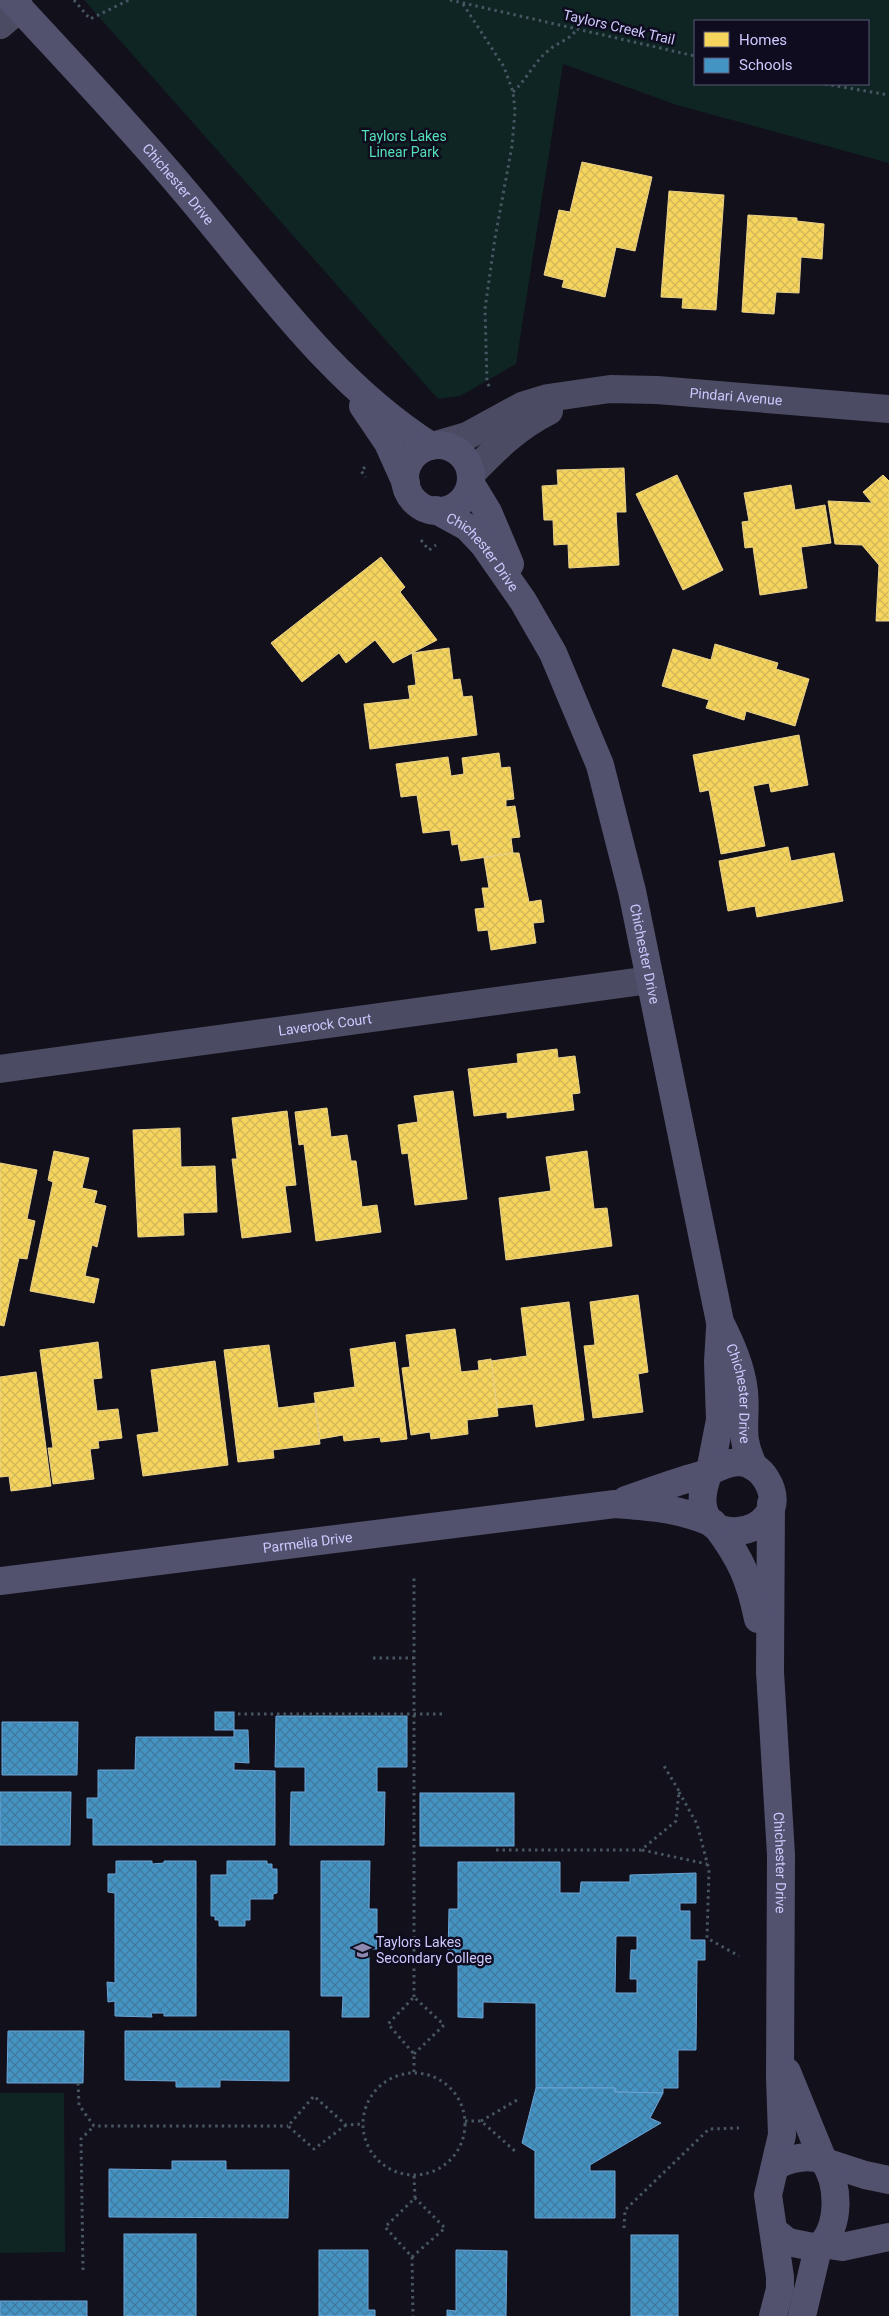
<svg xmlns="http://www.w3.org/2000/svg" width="889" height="2316" font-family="Roboto,sans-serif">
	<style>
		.park { fill: #0f2524; fill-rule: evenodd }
		.homes { fill: url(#homes-cross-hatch); stroke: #ead18d }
		.schools { fill: url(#schools-cross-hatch); stroke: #6ca3d5; fill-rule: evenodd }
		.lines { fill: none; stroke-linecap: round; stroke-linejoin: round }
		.path { stroke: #475662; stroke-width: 3; stroke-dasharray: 2.5 4; stroke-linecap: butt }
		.street { stroke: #4b4b63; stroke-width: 28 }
		.secondary { stroke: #52516e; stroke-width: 28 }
		.labels { text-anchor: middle; stroke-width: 5; stroke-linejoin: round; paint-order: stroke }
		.street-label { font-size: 14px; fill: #cdc9ff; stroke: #0e0c1e }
		.park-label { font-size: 14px; fill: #54e0b7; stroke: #0e0c1e }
		.poi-label { font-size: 14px; fill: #cdc9ff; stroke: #0e0c1e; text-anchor: start }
	</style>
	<defs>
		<pattern id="homes-cross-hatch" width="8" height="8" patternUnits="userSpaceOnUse" patternTransform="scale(1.25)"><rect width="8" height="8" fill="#f6d55c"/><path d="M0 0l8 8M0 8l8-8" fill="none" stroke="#d1b659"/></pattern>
		<pattern id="schools-cross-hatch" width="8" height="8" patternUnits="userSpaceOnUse" patternTransform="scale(1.25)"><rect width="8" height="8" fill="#4393c3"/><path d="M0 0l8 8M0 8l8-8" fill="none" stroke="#42799f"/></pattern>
	</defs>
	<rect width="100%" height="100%" fill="#12101a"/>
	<g class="park">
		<path d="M84 0H889V163L677 105 563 64 516 364 460 396 438 399ZM695 21H868V84H695Z"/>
		<polygon points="0,2093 64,2093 65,2252 0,2253"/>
	</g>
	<g class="homes">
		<polygon points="582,162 652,177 635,251 616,247 605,297 562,287 564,280 544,275 559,210 570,212"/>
		<polygon points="669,191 724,195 716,310 682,308 683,298 661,297"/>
		<polygon points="748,215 797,218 797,221 824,224 822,259 801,257 799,293 776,292 774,314 742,312"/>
		<polygon points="624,468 626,512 616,512 619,565 569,568 568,544 554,545 553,520 544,520 542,486 558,485 557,470"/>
		<polygon points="677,475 723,570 683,590 636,494"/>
		<polygon points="883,475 889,481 889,621 876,621 879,565 862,545 835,544 828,501 872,503 863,492"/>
		<polygon points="791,485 795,510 825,505 831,543 801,547 807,588 760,595 753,547 745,548 742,522 749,521 744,493"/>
		<polygon points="381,557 405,587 400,592 437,640 393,663 375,640 346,663 339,653 302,682 271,643"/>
		<polygon points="715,644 778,663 776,669 809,679 795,726 746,711 744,720 706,708 709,700 662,686 673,649 711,660"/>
		<polygon points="449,648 453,680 460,679 463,697 472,696 477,735 370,749 364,704 410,699 408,686 416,685 412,653"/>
		<polygon points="799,735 808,785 771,792 769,783 753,786 765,846 721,854 709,790 700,792 693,755"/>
		<polygon points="499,753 501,768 510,767 514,799 506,800 506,807 515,806 520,837 511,838 513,853 461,861 458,844 452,845 450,830 423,833 417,795 401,797 396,764 448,757 451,776 464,774 462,758"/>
		<polygon points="788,847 791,861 834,853 843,901 757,917 755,906 728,911 719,861"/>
		<polygon points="513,853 519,853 529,902 541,900 544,922 533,923 536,943 491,950 488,930 478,931 475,909 485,908 482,888 489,888 484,858"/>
		<polygon points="557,1049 558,1058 575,1056 580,1093 572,1094 574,1110 507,1118 507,1112 474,1116 468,1069 518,1063 517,1054"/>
		<polygon points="453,1091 467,1199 415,1205 408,1153 402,1154 398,1125 418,1122 414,1096"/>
		<polygon points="327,1108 331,1137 347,1135 351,1161 356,1161 362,1207 377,1205 381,1232 316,1241 304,1144 299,1145 295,1112"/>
		<polygon points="287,1111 296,1185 285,1186 291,1232 242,1238 232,1159 237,1159 232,1118"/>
		<polygon points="180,1128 181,1167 215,1166 217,1212 183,1213 184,1235 138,1237 133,1130"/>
		<polygon points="54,1151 89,1158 82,1188 97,1191 94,1203 106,1206 97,1247 92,1245 85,1276 99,1279 94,1303 30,1291 53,1182 48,1180"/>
		<polygon points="587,1151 594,1209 607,1208 612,1246 506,1260 499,1198 551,1191 546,1157"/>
		<polygon points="0,1163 37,1170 27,1219 35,1221 27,1259 19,1258 4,1326 0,1325"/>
		<polygon points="638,1295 648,1372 638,1374 643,1412 593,1418 584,1346 595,1345 590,1302"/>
		<polygon points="569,1302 584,1420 536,1427 533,1404 497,1408 491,1361 527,1356 521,1308"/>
		<polygon points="455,1329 461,1372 479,1370 478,1361 491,1359 498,1416 467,1420 468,1434 431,1439 430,1432 411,1435 402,1368 410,1367 406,1335"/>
		<polygon points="98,1342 102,1378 93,1379 97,1411 118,1409 122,1438 98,1441 99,1448 90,1449 94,1479 53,1484 48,1448 53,1448 40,1350"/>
		<polygon points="395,1342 407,1439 381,1442 380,1437 344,1441 343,1435 320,1439 314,1393 355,1387 350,1349"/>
		<polygon points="269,1345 278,1408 315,1403 320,1444 273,1450 274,1458 238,1462 224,1350"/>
		<polygon points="215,1361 228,1465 143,1476 137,1435 159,1432 151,1370"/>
		<polygon points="36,1372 51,1486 11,1491 9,1476 0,1477 0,1377"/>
	</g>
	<g class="schools">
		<rect x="215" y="1712" width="19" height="18"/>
		<polygon points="276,1716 407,1716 407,1767 377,1767 377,1792 385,1792 384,1845 290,1845 291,1792 305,1792 305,1767 275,1767"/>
		<polygon points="2,1722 78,1722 77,1775 2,1775"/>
		<polygon points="234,1730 248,1730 249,1763 234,1762 234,1770 275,1771 275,1845 93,1845 93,1818 87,1818 87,1798 98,1798 98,1770 135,1770 136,1737 234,1737"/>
		<polygon points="0,1792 71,1792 70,1845 0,1845"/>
		<rect x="420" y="1793" width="94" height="53"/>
		<polygon points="116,1861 152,1861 152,1864 164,1863 164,1861 196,1861 196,2016 164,2016 164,2013 151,2013 152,2017 115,2016 115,2001 108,2002 107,1982 115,1983 115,1893 108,1892 108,1874 116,1874"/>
		<polygon points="227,1861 267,1861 267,1864 272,1864 272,1869 277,1869 277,1893 273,1894 273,1899 250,1899 250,1920 245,1920 245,1926 219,1926 219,1920 215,1920 215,1916 211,1916 211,1875 227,1875"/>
		<polygon points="321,1861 370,1861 369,1909 377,1909 377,1949 369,1949 369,2017 342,2017 343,1996 321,1996"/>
		<path d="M458 1862H560V1893H580L581 1882H630V1875L696 1873V1903H680V1911H690V1940H705V1960H697L696 2050H678V2088H663V2093L615 2092V2088H536V2003L483 2002V2018L458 2017V1954H448L449 1909H458ZM616 1936H637V1950H631L630 1979H637V1993H615Z"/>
		<polygon points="8,2031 84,2031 83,2083 7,2083"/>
		<polygon points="125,2031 289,2031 289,2081 220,2080 220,2087 176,2087 176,2081 125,2080"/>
		<polygon points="536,2088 615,2088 615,2092 663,2093 650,2118 661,2123 590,2165 590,2171 615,2171 615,2218 535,2218 535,2151 522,2143"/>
		<polygon points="172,2161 226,2161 226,2170 289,2170 288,2218 109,2217 109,2169 172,2170"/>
		<rect x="124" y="2234" width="72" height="82"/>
		<rect x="631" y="2235" width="47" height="81"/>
		<polygon points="319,2250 368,2250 368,2310 375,2310 375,2316 319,2316"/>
		<polygon points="456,2250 507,2251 506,2316 447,2316 447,2310 456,2311"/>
		<rect x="0" y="2301" width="87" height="15"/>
	</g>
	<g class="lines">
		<g class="path">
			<polyline points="74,0 90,19 129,0"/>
			<polyline points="450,0 695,56"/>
			<polyline points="463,4 504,67 513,92 515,111 512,146 495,238 485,309 487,382 490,388"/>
			<polyline points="825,84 889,95"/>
			<path d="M513 92C527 79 534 62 549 50 558 42 570 40 577 29"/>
			<polyline points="365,467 361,471 366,477"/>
			<polyline points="421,540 429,550 436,545"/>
			<polyline points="373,1658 414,1658"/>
			<polyline points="238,1714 442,1714"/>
			<polyline points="679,1792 697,1824 709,1870 707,1938 739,1956"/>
			<polyline points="496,1850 641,1850 676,1821 679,1791 664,1766"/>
			<polyline points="642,1850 707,1864"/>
			<polyline points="414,1997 414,1578"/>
			<polyline points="414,2054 444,2025 414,1997 388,2024 414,2054 414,2072"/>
			<circle cx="414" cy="2124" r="51"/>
			<polyline points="78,2083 79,2105 94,2126 288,2126"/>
			<polyline points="465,2121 481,2121 516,2152"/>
			<polyline points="481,2121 517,2100"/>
			<polyline points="346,2125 314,2149 288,2126 314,2096 346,2125 362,2124"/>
			<polyline points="414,2176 415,2198 385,2227 412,2257 445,2228 415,2198"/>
			<polyline points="624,2228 625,2210 709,2129 739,2128"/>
			<polyline points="412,2257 413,2316"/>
			<polyline points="83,2270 81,2139 94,2126"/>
		</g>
		<g class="street">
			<polyline points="0,25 20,8"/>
			<path id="s1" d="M436 445 467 436 522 406 548 398 610 389 657 390 889 409"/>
			<path d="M471 474C495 449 517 427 549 411"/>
			<path id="s2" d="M0 1069 650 980"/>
		</g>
		<g class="secondary">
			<path id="s3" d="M12 0C69 62 128 124 182 188 260 279 329 381 431 446"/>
			<polyline points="363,406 388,443 406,483"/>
			<circle cx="438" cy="478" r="33"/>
			<polyline points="471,484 488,512 510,564"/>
			<path id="s4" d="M436 510 467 527 484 545 523 601 553 653 600 765 632 891 720 1322C731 1344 741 1366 744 1391 747 1424 738 1435 754 1467"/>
			<polyline points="710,1471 720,1420 718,1362 720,1328"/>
			<path d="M626 1500C645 1493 665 1486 684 1480 692 1477 702 1476 709 1472 718 1467 727 1463 738 1462 749 1462 760 1469 766 1479 803 1538 673 1561 709 1472"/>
			<path id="s5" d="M771 1504 770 1672 781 1855 780 2078 782 2135 768 2195 780 2277V2289L773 2316"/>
			<path d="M717 1527C741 1559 750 1580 758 1619"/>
			<path id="s6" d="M0 1581 615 1504C654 1507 676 1508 713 1523"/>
			<polyline points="787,2072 823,2160"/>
			<polyline points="825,2162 865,2175 889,2180"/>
			<path d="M774 2231 788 2242 818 2248C841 2228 840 2183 823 2160 807 2154 792 2158 777 2165"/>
			<polyline points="822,2244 842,2247 889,2237"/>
			<polyline points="802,2316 818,2248"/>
		</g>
	</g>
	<defs>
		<symbol id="school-bare" viewBox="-9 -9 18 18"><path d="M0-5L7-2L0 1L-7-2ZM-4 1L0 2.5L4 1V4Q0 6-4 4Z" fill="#8c88af" stroke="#0e0c1e" stroke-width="2.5" paint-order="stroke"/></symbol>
	</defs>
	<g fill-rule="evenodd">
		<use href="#school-bare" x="350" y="1938" width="25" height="25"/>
	</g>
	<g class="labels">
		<g class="street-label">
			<text transform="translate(619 27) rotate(13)" y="5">Taylors Creek Trail</text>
			<text dy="5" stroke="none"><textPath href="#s3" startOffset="248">Chichester Drive</textPath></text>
			<text dy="5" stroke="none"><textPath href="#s1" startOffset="311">Pindari Avenue</textPath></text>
			<text dy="5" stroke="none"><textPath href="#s4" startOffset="64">Chichester Drive</textPath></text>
			<text dy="5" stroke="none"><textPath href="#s4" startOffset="504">Chichester Drive</textPath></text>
			<text dy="5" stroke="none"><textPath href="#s2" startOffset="328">Laverock Court</textPath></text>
			<text dy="5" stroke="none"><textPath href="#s4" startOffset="955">Chichester Drive</textPath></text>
			<text dy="5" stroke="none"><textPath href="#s6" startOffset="310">Parmelia Drive</textPath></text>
			<text dy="5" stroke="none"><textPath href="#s5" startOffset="359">Chichester Drive</textPath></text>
		</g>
		<g class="park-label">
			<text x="404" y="141">Taylors Lakes<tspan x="404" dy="16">Linear Park</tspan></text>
		</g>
		<g class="poi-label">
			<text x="376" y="1947">Taylors Lakes<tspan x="376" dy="16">Secondary College</tspan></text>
		</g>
	</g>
	<rect x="694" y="20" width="175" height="65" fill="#0e0c1e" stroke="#5a5878"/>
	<rect x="704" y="32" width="25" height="15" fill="#f6d55c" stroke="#5a5878"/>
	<text x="739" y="45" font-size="15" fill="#cdc9ff">Homes</text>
	<rect x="704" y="58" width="25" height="15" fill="#4393c3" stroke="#5a5878"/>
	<text x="739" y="70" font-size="15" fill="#cdc9ff">Schools</text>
</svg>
